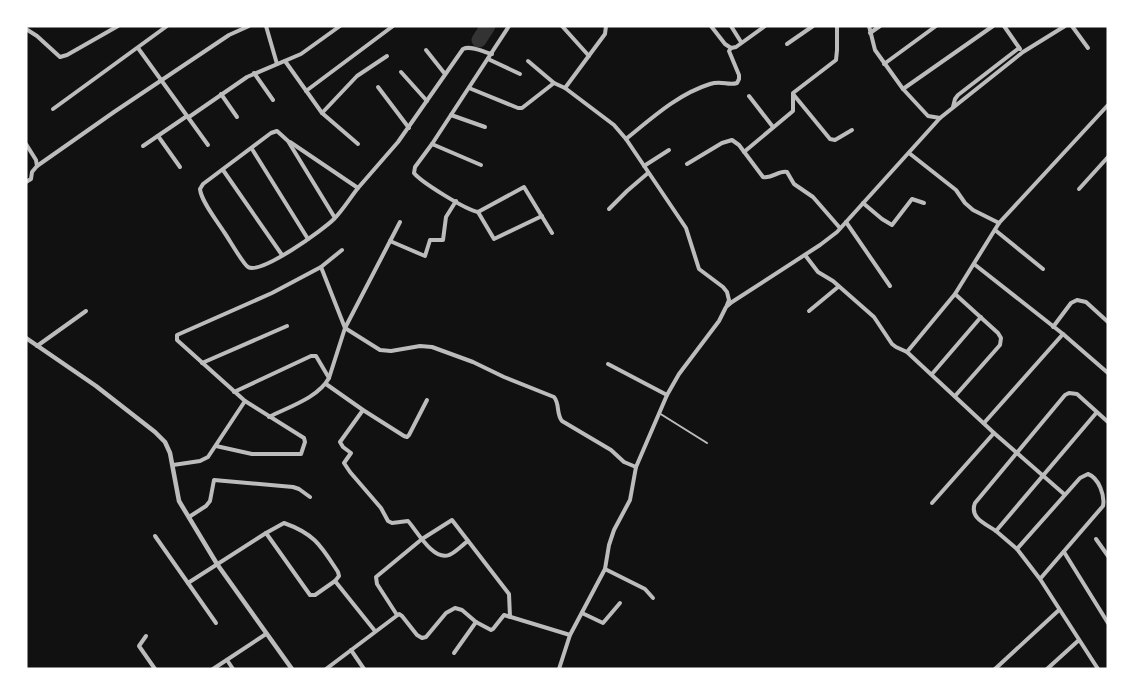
<svg xmlns="http://www.w3.org/2000/svg" width="1134" height="695" font-family="'Fira Sans Condensed',sans-serif">
	<style>
		.lines { fill: none; stroke-linecap: round; stroke-linejoin: round }
		.river { stroke: #333; stroke-width: 15 }
		.service { stroke: #bcbcbc; stroke-width: 2 }
		.minor { stroke: #bcbcbc; stroke-width: 4 }
		.tertiary { stroke: #bcbcbc; stroke-width: 4.5 }
	</style>
	<rect width="100%" height="100%" fill="#111"/>
	<g class="lines">
		<polyline class="river" points="479,40 488,26"/>
		<polyline class="service" points="659,413 707,443"/>
		<g class="minor">
			<polyline points="266,26 277,64"/>
			<path d="M509 26 432 144 415 167 414 173C421 182 466 210 478 212L524 187 552 233"/>
			<polyline points="562,26 589,56"/>
			<polyline points="711,26 725,44 731,48"/>
			<polyline points="731,26 741,42"/>
			<polyline points="869,26 875,50 903,89 928,116 940,118"/>
			<polyline points="1004,26 1020,49"/>
			<polyline points="1072,26 1088,48"/>
			<polyline points="26,29 37,36 60,57 67,55 118,26"/>
			<polyline points="870,33 880,26"/>
			<polyline points="787,44 813,26"/>
			<polyline points="138,48 208,145"/>
			<polyline points="731,48 736,47 765,26"/>
			<polyline points="426,50 445,74"/>
			<polyline points="488,59 520,74"/>
			<polyline points="285,61 322,113 358,144"/>
			<polyline points="528,61 554,83"/>
			<polyline points="884,64 936,26"/>
			<polyline points="401,72 427,101"/>
			<polyline points="254,73 273,100"/>
			<polyline points="378,87 409,128"/>
			<polyline points="469,88 518,108 522,108 554,83 565,88 614,125 626,139 686,228 699,269 723,287 727,292 729,300 727,305"/>
			<polyline points="565,88 605,34 606,26"/>
			<polyline points="903,89 993,26"/>
			<polyline points="306,91 393,26"/>
			<polyline points="221,94 237,117"/>
			<polyline points="793,94 830,139 835,140 852,130"/>
			<polyline points="749,96 773,127"/>
			<polyline points="953,107 955,99 958,95 1019,48"/>
			<polyline points="53,109 167,26"/>
			<polyline points="322,113 357,76 387,56"/>
			<polyline points="451,115 485,127"/>
			<polyline points="189,117 247,77 301,54 340,26"/>
			<polyline points="158,136 180,167"/>
			<path d="M626 139C652 118 678 94 710 84 722 80 728 86 737 83L739 79V75L729 51 731 48"/>
			<path d="M290 142 358 188 398 142 463 49C471 45 483 52 492 54"/>
			<polyline points="26,144 36,160 37,166"/>
			<polyline points="432,144 481,165"/>
			<polyline points="143,146 187,116"/>
			<polyline points="252,149 308,239"/>
			<polyline points="744,152 793,111 793,93 836,60 837,50 837,26"/>
			<polyline points="909,153 956,190 965,203 973,210 999,223"/>
			<path d="M687 164 722 143 732 140 739 145 763 177C772 179 779 170 787 172L794 184 813 197 840 228"/>
			<polyline points="644,166 669,150"/>
			<polyline points="223,170 282,255"/>
			<polyline points="26,182 31,179 32,172 37,166 114,112 229,35 249,26"/>
			<polyline points="1079,189 1108,157"/>
			<polyline points="863,203 882,219 892,225 912,199 924,203"/>
			<polyline points="609,209 627,191 648,173"/>
			<polyline points="478,212 494,239 542,216"/>
			<path d="M335 218 288 141 277 131 271 133 203 184 200 189C201 201 217 221 224 232 229 239 243 264 248 267 261 275 324 229 334 219 343 210 350 198 358 188"/>
			<polyline points="846,222 890,286"/>
			<polyline points="995,230 1043,269"/>
			<polyline points="390,241 425,256 430,240 443,240 446,217 456,201"/>
			<polyline points="805,255 818,272 833,281 874,317 892,344 896,347 907,352"/>
			<polyline points="974,264 1063,334 1108,373"/>
			<path d="M321 267 345 328 380 350 391 351 420 346 432 347 473 362 504 377 554 397C560 404 556 414 562 421L611 450 624 462 636 467"/>
			<polyline points="809,311 838,287"/>
			<polyline points="1053,327 1071,303 1077,300 1086,302 1108,322"/>
			<polyline points="37,346 86,311"/>
			<polyline points="202,363 287,326"/>
			<polyline points="608,364 667,395"/>
			<polyline points="932,374 981,317"/>
			<polyline points="329,378 345,328 400,222"/>
			<polyline points="326,384 363,410 404,436 407,437 409,435 427,400"/>
			<path d="M234 392 311 356H316L329 378C318 398 288 407 269 417"/>
			<polyline points="955,396 1000,345 1001,338 998,333 955,294"/>
			<polyline points="245,401 177,340 177,335 272,293 321,267 342,250"/>
			<path d="M363 410 340 442 343 447 351 453 344 463 350 472 381 508 388 521 392 523 408 521C417 531 433 561 449 555 455 553 462 545 468 541"/>
			<path d="M1097 412 996 531C986 524 969 518 975 503L1065 395 1069 393 1077 394 1108 422"/>
			<polyline points="984,423 1063,334"/>
			<polyline points="173,465 200,461 208,457 245,401 304,438 305,442 301,454 252,454 216,446"/>
			<polyline points="1064,494 994,433 907,352 955,294 999,223 1108,105"/>
			<polyline points="932,503 994,433"/>
			<polyline points="189,517 206,506 210,501 214,480 293,487 299,489 310,497"/>
			<polyline points="996,531 1017,549"/>
			<polyline points="266,533 310,595 315,595 335,581 375,631"/>
			<polyline points="155,536 216,623"/>
			<polyline points="1096,539 1108,556"/>
			<polyline points="1064,552 1108,623"/>
			<polyline points="605,569 645,589 653,598"/>
			<path d="M1040 579 1103 506C1105 496 1099 478 1088 474L1080 478 1017 549 1040 579 1098 669"/>
			<path d="M188 583 266 533 284 523C315 534 321 546 338 572L339 576 335 581"/>
			<polyline points="582,613 603,623 620,603"/>
			<polyline points="397,615 377,584 376,577 422,539 452,520 509,594 510,617"/>
			<polyline points="146,636 139,646 155,669"/>
			<polyline points="351,650 364,669"/>
			<polyline points="454,653 476,622"/>
			<polyline points="227,660 233,669"/>
			<polyline points="213,669 266,634"/>
			<polyline points="326,669 399,614 402,616 417,635 422,638 426,637 446,613 455,608 462,610 476,622 491,630 493,629 504,615 570,635"/>
			<polyline points="559,669 570,635 605,569 609,545 614,530 630,500 636,467 667,395 679,374 719,321 726,307 732,302 820,245 837,232 940,118 1023,52 1065,26"/>
			<polyline points="995,669 1059,610"/>
			<polyline points="1047,669 1079,640"/>
		</g>
		<polyline class="tertiary" points="26,338 96,386 155,432 165,442 170,453 179,501 217,564 292,669"/>
	</g>
	<rect width="1134" height="695" fill="none" stroke="#ffffff" stroke-width="55"/>
</svg>
